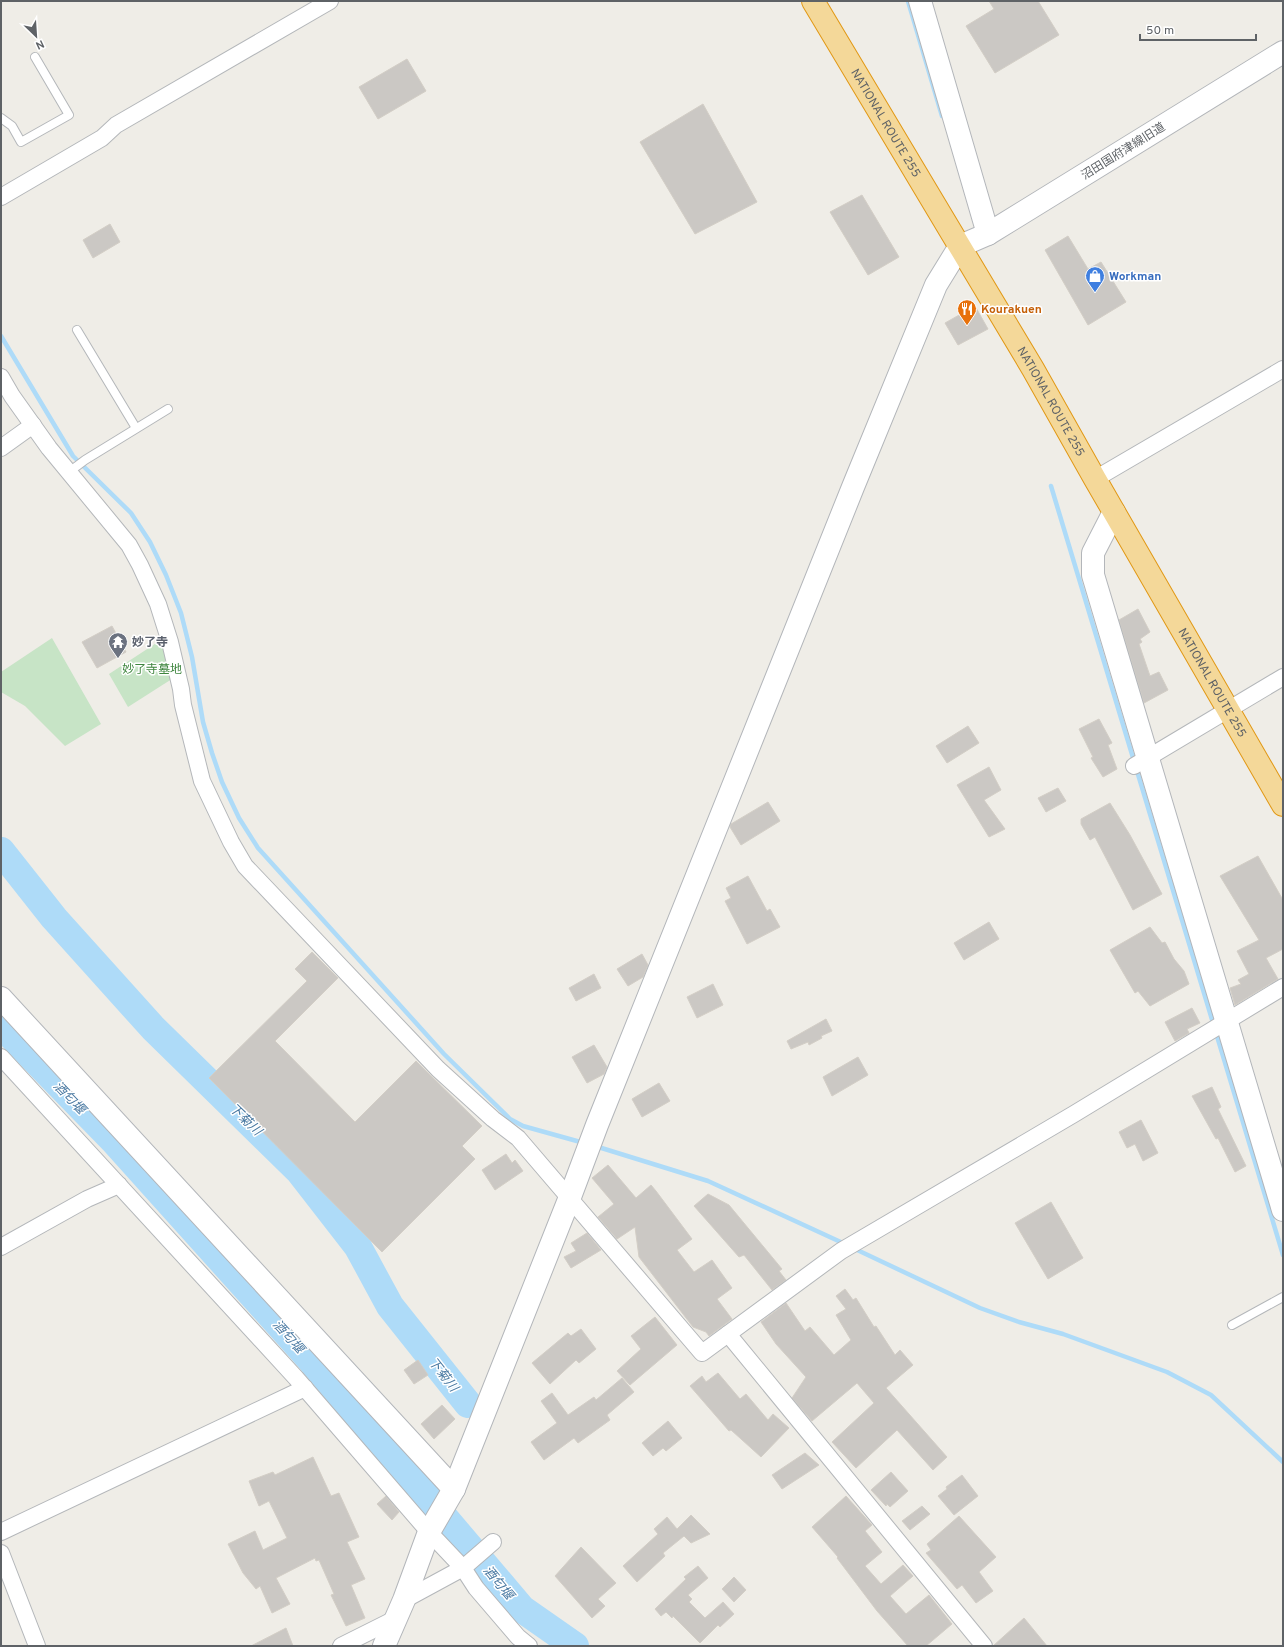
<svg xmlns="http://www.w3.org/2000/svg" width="1284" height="1647" font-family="Overpass,'Noto Sans JP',sans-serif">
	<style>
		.green { fill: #c7e4c6 }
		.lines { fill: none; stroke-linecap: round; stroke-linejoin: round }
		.stream { stroke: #aedbf8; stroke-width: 4.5 }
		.river { stroke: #aedbf8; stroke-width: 28 }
		.building { fill: #cbc8c4; stroke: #d3cec6 }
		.lane-casing { stroke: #b4b7ba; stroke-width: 10 }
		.street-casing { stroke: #b4b7ba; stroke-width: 18 }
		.secondary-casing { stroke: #b3b6ba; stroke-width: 24 }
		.highway-casing { stroke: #e19815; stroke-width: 24 }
		.lane { stroke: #fff; stroke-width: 8 }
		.street { stroke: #fff; stroke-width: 16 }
		.secondary { stroke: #fff; stroke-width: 22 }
		.highway { stroke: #f4d899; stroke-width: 22 }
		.labels { text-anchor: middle; stroke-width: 3; stroke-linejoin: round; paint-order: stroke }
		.street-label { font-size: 12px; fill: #5e6266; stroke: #fff }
		.shop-label { font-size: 12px; font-weight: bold; fill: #366cbe; stroke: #fff; text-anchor: start }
		.food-label { font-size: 12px; font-weight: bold; fill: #c56008; stroke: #fff; text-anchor: start }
		.worship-label { font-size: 12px; font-weight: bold; fill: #5b616d; stroke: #fff; text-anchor: start }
		.park-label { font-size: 12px; fill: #3e853e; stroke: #fff }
		.water-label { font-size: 13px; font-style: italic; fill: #4878a1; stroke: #fff }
	</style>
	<rect width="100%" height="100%" fill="#efede7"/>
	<g class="green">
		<polygon points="52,638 101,724 65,746 25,706 1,692 1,672"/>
		<polygon points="164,638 175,677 128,707 109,674"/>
	</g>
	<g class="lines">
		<g class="stream">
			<polyline points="908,1 942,116"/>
			<polyline points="1,336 73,456 131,513 150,542 166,575 181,613 192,657 203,722 212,753 222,782 239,818 258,848 444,1054 510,1119 523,1126 584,1143"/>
			<polyline points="1051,486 1283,1255"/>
			<polyline points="595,1146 708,1181 845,1244"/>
			<polyline points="853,1248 980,1308 1019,1322 1063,1334 1167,1372 1211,1395 1283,1462"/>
		</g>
		<g class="river">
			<polyline points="1,851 54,918 153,1028 299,1171 358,1247 390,1306 468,1404"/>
			<polyline points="1,1025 113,1140 309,1358 522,1609 575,1646"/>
		</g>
	</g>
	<g class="building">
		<polygon points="989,1 1038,1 1059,35 995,73 966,26 994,9"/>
		<polygon points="407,59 426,91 378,119 359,87"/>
		<polygon points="703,104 757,202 695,234 640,142"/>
		<polygon points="862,195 899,257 868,275 830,212"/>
		<polygon points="110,224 120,242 93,258 83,240"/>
		<polygon points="1068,236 1088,269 1101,262 1126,302 1088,325 1045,250"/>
		<polygon points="975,306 988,329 958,345 945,323"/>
		<polygon points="1138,609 1150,632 1140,639 1142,642 1139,644 1150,676 1159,672 1168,690 1144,703 1119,620"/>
		<polygon points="112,626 126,652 97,668 82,642"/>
		<polygon points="1099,719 1112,743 1108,745 1117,769 1103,777 1091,758 1093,757 1079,729"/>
		<polygon points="968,726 979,743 947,763 936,746"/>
		<polygon points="989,767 1001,790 984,800 1005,829 989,837 957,785"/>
		<polygon points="1058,788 1066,801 1046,812 1038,798"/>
		<polygon points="768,802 780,821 741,845 730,827 731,824"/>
		<polygon points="1110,803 1130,835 1162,894 1133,910 1095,837 1090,840 1081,824 1081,819"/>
		<polygon points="1258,856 1283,900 1283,949 1266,958 1278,979 1235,1005 1230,988 1241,984 1238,980 1249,974 1237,951 1259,940 1220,876"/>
		<polygon points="748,876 767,911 770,909 780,927 747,944 725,901 731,898 726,888"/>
		<polygon points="989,922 999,939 964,960 954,943"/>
		<polygon points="1150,927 1162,943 1165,942 1174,959 1184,971 1189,984 1150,1006 1138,991 1135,993 1110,950"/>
		<polygon points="312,952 338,978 275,1041 355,1122 416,1061 482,1126 462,1146 475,1159 382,1252 209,1078 307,981 295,969"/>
		<polygon points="642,954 648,965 643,977 628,986 617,969"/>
		<polygon points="594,974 601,988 576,1001 569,988"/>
		<polygon points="713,984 723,1005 697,1018 687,997"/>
		<polygon points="1192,1008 1200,1023 1187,1029 1189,1033 1175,1041 1165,1022"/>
		<polygon points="826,1019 832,1031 821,1036 822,1038 809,1045 808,1042 791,1049 787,1041"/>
		<polygon points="594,1045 607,1067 604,1074 587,1083 572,1057"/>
		<polygon points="858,1057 868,1075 832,1096 823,1077"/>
		<polygon points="659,1083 670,1101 642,1117 632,1099"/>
		<polygon points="1212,1087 1221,1107 1218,1109 1246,1166 1235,1172 1218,1138 1216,1139 1192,1096"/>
		<polygon points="1141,1120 1158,1153 1143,1161 1135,1144 1127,1148 1119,1132"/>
		<polygon points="506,1154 512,1163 515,1160 523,1171 495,1190 482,1170"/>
		<polygon points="608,1165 636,1198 651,1185 656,1191 692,1239 677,1250 694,1272 712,1260 732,1288 717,1299 732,1319 709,1336 706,1332 693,1327 639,1257 635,1227 617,1239 598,1217 614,1204 592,1178"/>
		<polygon points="708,1194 729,1205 782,1269 779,1271 786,1280 772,1290 744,1255 739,1257 694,1206"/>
		<polygon points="1051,1202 1083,1258 1048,1279 1015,1223"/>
		<polygon points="587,1233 601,1250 571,1268 564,1257 576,1251 571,1243"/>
		<polygon points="845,1289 853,1300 856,1298 874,1327 876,1326 895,1355 900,1350 913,1365 886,1388 947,1457 933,1470 897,1430 856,1468 832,1442 874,1403 857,1383 812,1421 792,1398 806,1377 776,1344 761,1322 786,1303 805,1331 810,1327 834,1355 851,1340 836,1315 846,1309 836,1296"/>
		<polygon points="655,1317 677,1345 630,1385 617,1371 641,1349 631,1336"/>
		<polygon points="581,1329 596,1349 579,1363 576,1360 550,1384 532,1363 568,1333 571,1336"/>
		<polygon points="418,1360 428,1375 414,1384 404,1370"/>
		<polygon points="718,1373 740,1399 746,1394 768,1420 773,1414 789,1428 761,1457 731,1430 729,1431 690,1386 702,1376 706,1382"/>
		<polygon points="622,1378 634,1392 607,1415 610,1420 578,1443 574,1438 544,1460 531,1442 557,1423 541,1401 552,1393 568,1415 594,1397 596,1400"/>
		<polygon points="442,1405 455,1419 434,1439 421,1424"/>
		<polygon points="668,1421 682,1438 666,1451 663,1448 653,1456 642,1443"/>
		<polygon points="805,1453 819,1465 782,1489 772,1475"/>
		<polygon points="313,1457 331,1496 339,1493 359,1537 347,1542 365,1579 351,1585 365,1618 346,1626 331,1595 334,1594 319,1560 316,1561 315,1558 276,1578 290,1604 272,1613 260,1586 256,1589 243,1573 228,1544 255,1531 263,1550 287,1538 269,1501 259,1506 249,1481 273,1472 275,1475"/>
		<polygon points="891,1472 908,1491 890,1507 887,1504 886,1506 871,1490"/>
		<polygon points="962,1475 978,1496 954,1515 938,1496 947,1489 946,1487"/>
		<polygon points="386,1496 399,1512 392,1520 377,1504"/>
		<polygon points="846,1496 872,1525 865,1531 882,1552 865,1566 881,1584 903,1565 913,1576 890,1596 906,1614 929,1595 952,1624 926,1646 908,1646 877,1611 837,1558 838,1557 812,1527"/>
		<polygon points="922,1506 930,1514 910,1530 902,1521"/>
		<polygon points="691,1515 710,1534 691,1543 684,1536 663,1553 665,1556 637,1582 623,1566 658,1534 654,1529 667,1517 677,1529"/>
		<polygon points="959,1516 996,1557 979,1572 993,1591 976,1603 962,1585 957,1589 926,1553 931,1550 927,1544"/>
		<polygon points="581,1547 616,1583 598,1599 605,1606 592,1618 555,1576"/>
		<polygon points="698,1566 708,1578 688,1595 692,1599 689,1602 705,1618 723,1602 734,1614 720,1627 718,1625 700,1643 673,1616 672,1618 666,1612 661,1616 655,1609 686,1579 684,1577"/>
		<polygon points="734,1577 746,1590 734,1602 722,1589"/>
		<polygon points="1024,1618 1047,1646 993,1646"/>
		<polygon points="286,1628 293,1646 251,1646"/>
	</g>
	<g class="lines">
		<defs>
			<g id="lane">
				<polyline points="1,118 12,126 21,142 69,115 35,57"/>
				<polyline points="77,330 136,428"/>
				<polyline points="69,472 85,460 168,409"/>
				<polyline points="1232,1325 1283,1297"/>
			</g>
			<g id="street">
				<polyline points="1,197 102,138 116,125 330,1"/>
				<polyline points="1,377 12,396 49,448 129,545 140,565 158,604 170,642 181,689 183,705 202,781 231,842 245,866 438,1069 493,1119 518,1138 702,1353 841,1251 1074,1114 1283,987"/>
				<polyline points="1,448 33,425"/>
				<polyline points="1095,479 1283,369"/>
				<polyline points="1134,766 1283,677"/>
				<polyline points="1,1057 296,1378 429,1532 463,1568 476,1588 518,1637 529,1646"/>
				<polyline points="1,1247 87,1199 119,1185"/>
				<polyline points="728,1334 984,1646"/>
				<polyline points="1,1532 305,1388"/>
				<polyline points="1,1553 37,1646"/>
				<polyline points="404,1600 463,1568 493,1542"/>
				<polyline points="341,1646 395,1619"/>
			</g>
			<g id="secondary">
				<polyline points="920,1 988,234"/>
				<polyline points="1114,512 1093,553 1093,575 1283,1210"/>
				<polyline points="1,998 454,1489"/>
				<polyline points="384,1646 404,1600 429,1532 454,1489 570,1197 597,1125 853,487 936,285 960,246 988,234 1283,52"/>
			</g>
			<g id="highway">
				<path id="s1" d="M813 1 1033 369 1095 479 1283 805"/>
			</g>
		</defs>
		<use href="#lane" class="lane-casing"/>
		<use href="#street" class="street-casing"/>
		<use href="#secondary" class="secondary-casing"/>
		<use href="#highway" class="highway-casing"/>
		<use href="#lane" class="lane"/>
		<use href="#street" class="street"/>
		<use href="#secondary" class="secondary"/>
		<use href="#highway" class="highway"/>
	</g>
	<defs>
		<symbol id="shop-pin" viewBox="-11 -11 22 30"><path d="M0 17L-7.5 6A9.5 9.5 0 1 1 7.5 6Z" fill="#3f7fe0" stroke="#fff"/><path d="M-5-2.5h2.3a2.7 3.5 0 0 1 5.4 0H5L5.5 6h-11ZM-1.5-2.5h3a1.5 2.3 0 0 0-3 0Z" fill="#fff"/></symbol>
		<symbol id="restaurant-pin" viewBox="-11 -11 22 30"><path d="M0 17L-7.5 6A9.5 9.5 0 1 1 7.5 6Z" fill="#e8710a" stroke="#fff"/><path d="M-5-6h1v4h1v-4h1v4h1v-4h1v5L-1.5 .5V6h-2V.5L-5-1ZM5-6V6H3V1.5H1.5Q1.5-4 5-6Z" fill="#fff"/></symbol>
		<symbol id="temple-pin" viewBox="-11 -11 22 30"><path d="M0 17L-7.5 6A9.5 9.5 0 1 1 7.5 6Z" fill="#6b7280" stroke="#fff"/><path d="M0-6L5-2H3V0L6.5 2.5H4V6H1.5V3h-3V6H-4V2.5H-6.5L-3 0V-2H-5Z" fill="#fff"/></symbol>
	</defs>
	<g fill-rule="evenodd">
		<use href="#shop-pin" x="1084" y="265" width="22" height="30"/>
		<use href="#restaurant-pin" x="956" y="298" width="22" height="30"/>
		<use href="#temple-pin" x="107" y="631" width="22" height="30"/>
	</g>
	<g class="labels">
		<g class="street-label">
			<text dy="4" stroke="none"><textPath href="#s1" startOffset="142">NATIONAL ROUTE 255</textPath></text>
			<text transform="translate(1123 151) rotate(-32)" y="4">沼田国府津線旧道</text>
			<text dy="4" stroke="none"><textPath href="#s1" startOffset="466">NATIONAL ROUTE 255</textPath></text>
			<text dy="4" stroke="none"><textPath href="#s1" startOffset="790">NATIONAL ROUTE 255</textPath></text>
		</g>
		<g class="shop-label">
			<text x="1109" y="280">Workman</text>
		</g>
		<g class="food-label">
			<text x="981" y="313">Kourakuen</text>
		</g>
		<g class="worship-label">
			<text x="132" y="646">妙了寺</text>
		</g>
		<g class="park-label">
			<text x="152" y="673">妙了寺墓地</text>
		</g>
		<g class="water-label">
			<text transform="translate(70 1097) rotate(46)" y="5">酒匂堰</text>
			<text transform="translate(246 1119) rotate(44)" y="5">下菊川</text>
			<text transform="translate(289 1336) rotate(48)" y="5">酒匂堰</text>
			<text transform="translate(444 1374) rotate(52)" y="5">下菊川</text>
			<text transform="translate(499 1582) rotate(50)" y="5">酒匂堰</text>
		</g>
	</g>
	<rect width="1284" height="1647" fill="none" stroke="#5e6266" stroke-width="4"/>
	<g transform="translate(36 36) rotate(155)" stroke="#ffffff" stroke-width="3" paint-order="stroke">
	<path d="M0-3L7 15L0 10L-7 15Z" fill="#5e6266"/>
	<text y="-6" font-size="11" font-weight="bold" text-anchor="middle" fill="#5e6266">N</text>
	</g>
	<path d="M1140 34v6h116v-6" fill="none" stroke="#5e6266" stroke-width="2"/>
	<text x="1146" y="34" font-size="12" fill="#5e6266" stroke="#ffffff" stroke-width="3" paint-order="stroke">50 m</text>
</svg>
